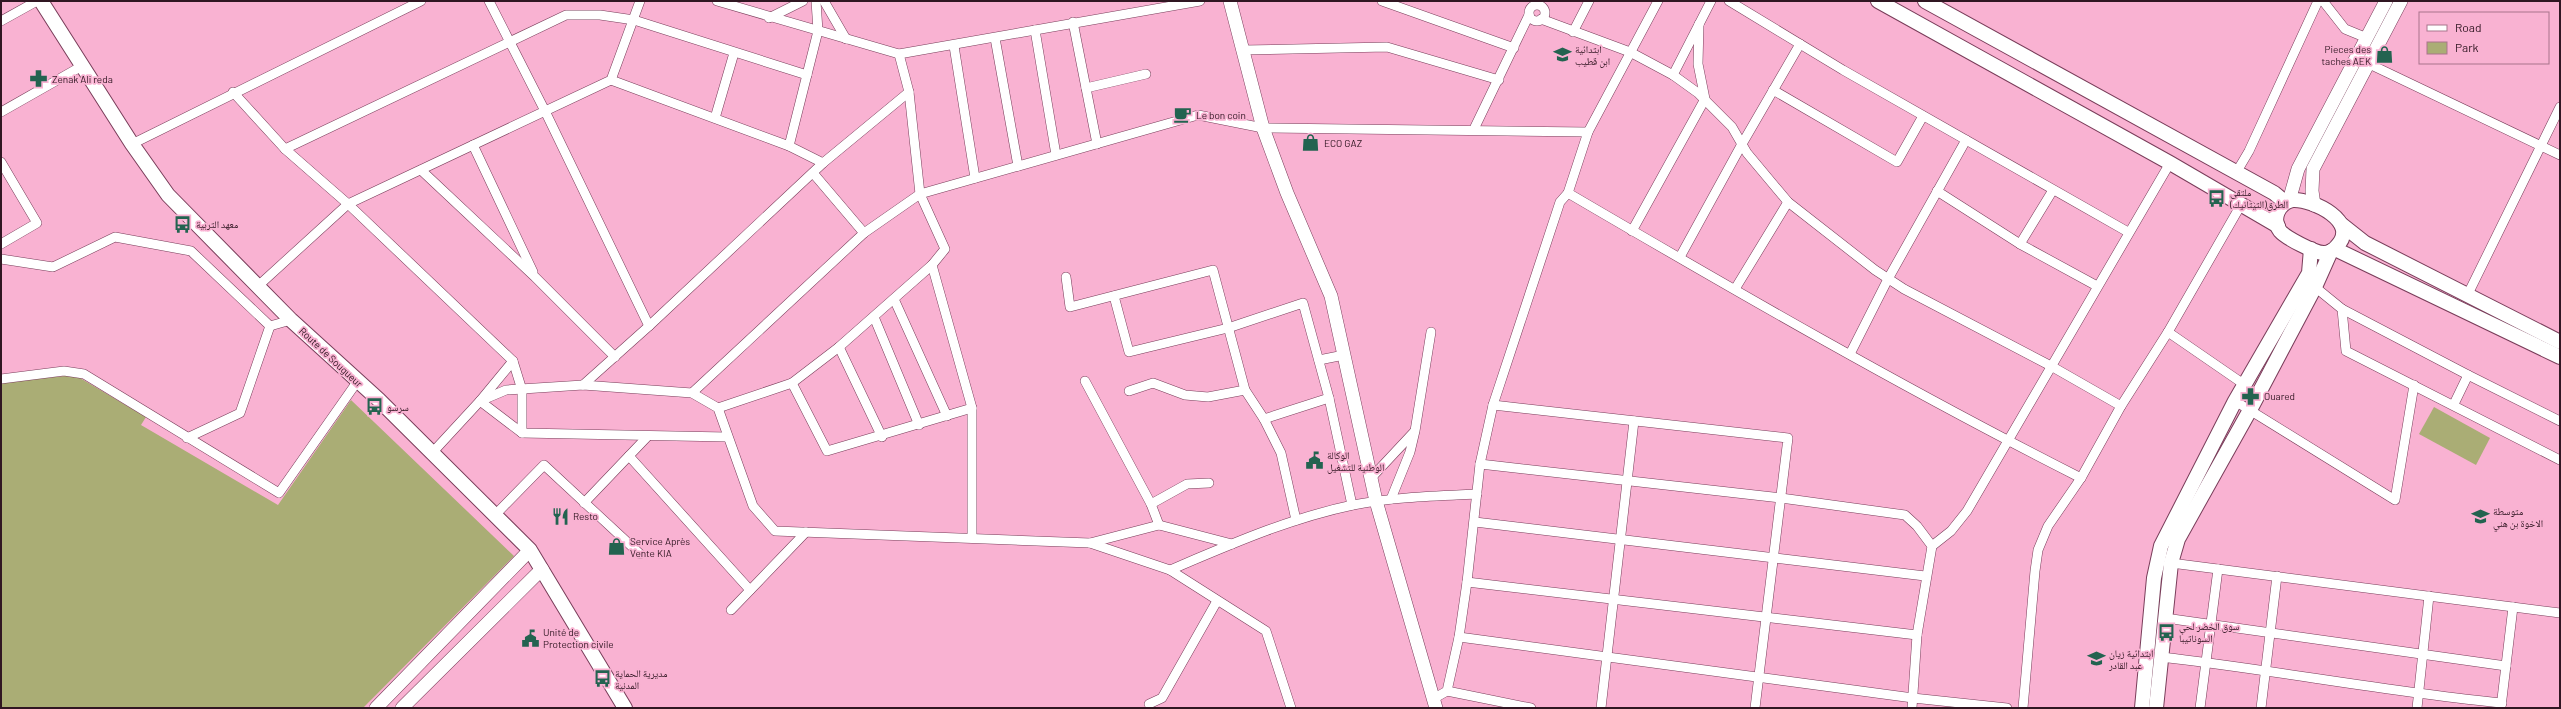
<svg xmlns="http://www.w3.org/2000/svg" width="2561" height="709" font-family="Barlow,'Noto Naskh Arabic',sans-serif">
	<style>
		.green { fill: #aaad75 }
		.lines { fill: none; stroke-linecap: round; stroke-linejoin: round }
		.street-casing { stroke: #793d5a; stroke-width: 10 }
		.secondary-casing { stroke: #793d5a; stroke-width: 14 }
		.primary-casing { stroke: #793d5a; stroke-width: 16 }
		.street { stroke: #fff; stroke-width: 9 }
		.secondary { stroke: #fff; stroke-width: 13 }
		.primary { stroke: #fff; stroke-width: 14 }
		.labels { text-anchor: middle; stroke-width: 3.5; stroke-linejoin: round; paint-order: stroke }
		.poi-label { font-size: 10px; fill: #301622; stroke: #f9b2d2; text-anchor: start }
		.street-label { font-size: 10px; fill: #301622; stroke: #f9b2d2 }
	</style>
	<rect width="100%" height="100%" fill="#f9b2d2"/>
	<g class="green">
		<polygon points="75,375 146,417 141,425 278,505 351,400 514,556 363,708 1,708 1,382"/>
		<polygon points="2434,407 2490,438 2476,465 2419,434"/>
	</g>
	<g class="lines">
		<defs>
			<g id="street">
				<polyline points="489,1 545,111 649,326"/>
				<polyline points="717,1 899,54 1200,1"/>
				<polyline points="824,1 846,39"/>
				<polyline points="1382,1 1514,48"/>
				<polyline points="1729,1 1843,70 2128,232"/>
				<polyline points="2323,1 2345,29 2367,38"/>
				<circle cx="1537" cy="13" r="8"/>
				<polyline points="769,18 803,1"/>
				<polyline points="1541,19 1630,52 1673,75 1698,93 1732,127 1747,153 1788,202 1875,270 1904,289 2051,366 2121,406"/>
				<polyline points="1,21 37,1"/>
				<polyline points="1073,22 1097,144"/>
				<polyline points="1035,30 1056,155"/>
				<polyline points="1573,32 1589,1"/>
				<polyline points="995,38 1018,166"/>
				<polyline points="954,46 975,178"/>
				<polyline points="1244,50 1387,47 1499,80"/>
				<polyline points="899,54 909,92 920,194 945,249 932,265 972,408 972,538"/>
				<polyline points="2363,61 2560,155"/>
				<polyline points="1673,75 1711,1"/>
				<polyline points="611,80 789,146 823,163"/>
				<polyline points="1086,88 1146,74"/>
				<polyline points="1773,90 1897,162 1923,116"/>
				<polyline points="233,92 285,149 348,204 513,361 522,390 522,433"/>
				<polyline points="1,112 82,66"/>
				<polyline points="715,118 734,53"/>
				<polyline points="1474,129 1529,15"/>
				<polyline points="132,144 421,1"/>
				<polyline points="473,145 533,272"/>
				<polyline points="789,146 818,31 816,1"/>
				<polyline points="285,149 566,15 600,15 634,20 807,75"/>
				<polyline points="1,162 37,223 1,244"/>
				<polyline points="421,170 535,277 615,357"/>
				<polyline points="813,173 864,233"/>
				<polyline points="2236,173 2249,151 2318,1"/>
				<polyline points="1937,191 2020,244 2097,286"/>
				<path d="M1568 193C1737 292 1907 390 2081 478"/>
				<polyline points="1632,231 1705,99 1698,64 1699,24"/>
				<polyline points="2020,244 2053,190"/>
				<polyline points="1680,257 1742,144 1800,44"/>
				<polyline points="1,259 53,267 115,237 191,251 270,326 291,320"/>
				<polyline points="1066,277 1070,307 1213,270 1245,390 1264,419 1281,453 1296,520"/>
				<polyline points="258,286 348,204 611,80 640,1"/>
				<polyline points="2315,287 2342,309 2346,351 2560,460"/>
				<polyline points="1735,289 1788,202"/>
				<polyline points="1114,296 1129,352 1228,328 1303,303 1329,398 1352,505"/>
				<polyline points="2467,296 2560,107"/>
				<polyline points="894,299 947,416"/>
				<polyline points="2342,309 2468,375 2560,421"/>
				<polyline points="874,317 919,425"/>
				<polyline points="2168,332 2245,385"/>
				<polyline points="839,347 882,437"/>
				<polyline points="1850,354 1888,279 1966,140"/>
				<polyline points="1319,360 1344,355"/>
				<polyline points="513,361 480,401 522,433 727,437"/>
				<polyline points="1,379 64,371 84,374 279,493 357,382"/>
				<polyline points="1085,381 1151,504 1159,525"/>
				<polyline points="792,383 827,451 972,408"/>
				<polyline points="583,385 649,326 823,163 909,92"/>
				<polyline points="1129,391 1153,383 1185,395 1208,397 1245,390"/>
				<polyline points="692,393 864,233 920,194 1198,115 1263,128 1588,132"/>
				<polyline points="2235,401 2395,500 2414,385"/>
				<polyline points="2454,404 2468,375"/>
				<polyline points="1493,405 1788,438 1755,708"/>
				<polyline points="718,408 792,383 839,347 932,265"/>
				<polyline points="1264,419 1329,398"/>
				<polyline points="187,438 240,413 270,326"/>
				<polyline points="432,453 480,401 506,390 583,385 692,393 718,408 753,506 775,531 1090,543 1170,570 1266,631 1291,708"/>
				<polyline points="629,456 750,590"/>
				<polyline points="1480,464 1781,498 1905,515 1917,526 1932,546 1917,635 1912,708"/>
				<polyline points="1371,478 1414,432"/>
				<polyline points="1391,499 1410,452 1415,431 1431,332"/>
				<polyline points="584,503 647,437"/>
				<polyline points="1151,504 1187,484 1209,483"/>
				<polyline points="495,515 544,465 640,554"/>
				<polyline points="1475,522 1925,576"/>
				<polyline points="1090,543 1159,525 1232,544"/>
				<polyline points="1932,546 1951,531 1967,511 2170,163"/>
				<polyline points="2171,563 2560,613"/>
				<path d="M1170 570C1229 545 1290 518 1353 505 1394 497 1436 496 1477 494"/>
				<polyline points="1467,582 1917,635"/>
				<polyline points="731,610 806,532"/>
				<polyline points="2165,618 2506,666"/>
				<polyline points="1459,637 1913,698 2007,708"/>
				<path d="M2161 657C2275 670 2388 692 2502 703"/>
				<polyline points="1447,691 1531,708"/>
				<polyline points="1433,699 1447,691 1459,637 1467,582 1480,464 1493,405 1560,202 1568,193 1588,132 1658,1"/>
				<polyline points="1149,704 1162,698 1217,601"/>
				<polyline points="2501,707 2513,607"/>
				<polyline points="1601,708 1634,421"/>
				<polyline points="2023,708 2035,571 2038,550 2048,526 2081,478 2121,406 2168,332 2242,203"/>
				<polyline points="2200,708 2218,569"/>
				<polyline points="2261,708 2277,576"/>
				<polyline points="2417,708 2429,596"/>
			</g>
			<g id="secondary">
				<polyline points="1230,1 1263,128 1287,193 1331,296 1376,501 1436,708"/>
				<polyline points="2289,201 2298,169 2386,1"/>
				<polyline points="2314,205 2312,191 2313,169 2401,1"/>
				<polyline points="376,708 530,550"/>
				<polyline points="402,708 542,569"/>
			</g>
			<g id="primary">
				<polyline points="41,1 132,144 168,195 291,320 379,400 530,550 625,708"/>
				<polyline points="1878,1 2170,163 2278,226"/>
				<polyline points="1925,1 2274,193 2285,202"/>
				<path d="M2293 200C2313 199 2360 222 2337 246 2334 250 2329 253 2324 253 2315 253 2286 238 2280 231 2271 218 2279 203 2293 200Z"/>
				<polyline points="2341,224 2365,243 2560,342"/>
				<polyline points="2335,249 2560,357"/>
				<polyline points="2142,708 2154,578 2161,546 2235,401 2309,273 2311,249"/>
				<polyline points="2156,708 2171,563 2178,539 2250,410 2315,287 2331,251"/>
			</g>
		</defs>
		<use href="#street" class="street-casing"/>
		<use href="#secondary" class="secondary-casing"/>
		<use href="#primary" class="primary-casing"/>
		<use href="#street" class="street"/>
		<use href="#secondary" class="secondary"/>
		<use href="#primary" class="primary"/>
	</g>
	<defs>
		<symbol id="school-bare" viewBox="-9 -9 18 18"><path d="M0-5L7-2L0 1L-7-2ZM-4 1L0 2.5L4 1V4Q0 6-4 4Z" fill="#236350" stroke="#f9b2d2" stroke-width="2.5" paint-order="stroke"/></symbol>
		<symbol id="shop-bare" viewBox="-9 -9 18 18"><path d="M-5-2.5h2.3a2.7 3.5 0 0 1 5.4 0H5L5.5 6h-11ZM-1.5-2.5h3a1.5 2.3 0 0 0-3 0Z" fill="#236350" stroke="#f9b2d2" stroke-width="2.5" paint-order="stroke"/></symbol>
		<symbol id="pharmacy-bare" viewBox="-9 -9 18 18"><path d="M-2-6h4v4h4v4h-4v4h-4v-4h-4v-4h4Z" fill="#236350" stroke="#f9b2d2" stroke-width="2.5" paint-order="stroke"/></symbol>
		<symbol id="cafe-bare" viewBox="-9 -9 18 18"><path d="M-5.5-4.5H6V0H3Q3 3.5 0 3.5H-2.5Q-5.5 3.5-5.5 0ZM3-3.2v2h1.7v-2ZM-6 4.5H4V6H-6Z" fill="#236350" stroke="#f9b2d2" stroke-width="2.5" paint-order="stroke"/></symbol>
		<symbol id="bus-bare" viewBox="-9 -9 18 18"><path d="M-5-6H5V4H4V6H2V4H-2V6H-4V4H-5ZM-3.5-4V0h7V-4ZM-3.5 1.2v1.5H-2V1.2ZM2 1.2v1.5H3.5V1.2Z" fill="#236350" stroke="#f9b2d2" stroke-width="2.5" paint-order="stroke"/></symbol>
		<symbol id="civic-bare" viewBox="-9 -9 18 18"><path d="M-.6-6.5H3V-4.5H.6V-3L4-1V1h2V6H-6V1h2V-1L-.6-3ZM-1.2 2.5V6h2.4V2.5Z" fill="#236350" stroke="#f9b2d2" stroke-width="2.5" paint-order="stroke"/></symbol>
		<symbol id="restaurant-bare" viewBox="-9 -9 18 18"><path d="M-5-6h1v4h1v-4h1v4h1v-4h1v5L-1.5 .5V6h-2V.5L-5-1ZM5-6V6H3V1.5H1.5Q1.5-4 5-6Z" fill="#236350" stroke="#f9b2d2" stroke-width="2.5" paint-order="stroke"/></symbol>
	</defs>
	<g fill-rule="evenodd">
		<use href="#school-bare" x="1550" y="42" width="25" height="25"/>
		<use href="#shop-bare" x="2372" y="42" width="25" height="25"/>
		<use href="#pharmacy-bare" x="26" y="66" width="25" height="25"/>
		<use href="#cafe-bare" x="1170" y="102" width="25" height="25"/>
		<use href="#shop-bare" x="1298" y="130" width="25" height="25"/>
		<use href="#bus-bare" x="2204" y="186" width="25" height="25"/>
		<use href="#bus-bare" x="170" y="212" width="25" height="25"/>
		<use href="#pharmacy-bare" x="2238" y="384" width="25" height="25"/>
		<use href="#bus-bare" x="362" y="394" width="25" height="25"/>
		<use href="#civic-bare" x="1302" y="448" width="25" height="25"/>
		<use href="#restaurant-bare" x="548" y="504" width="25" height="25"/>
		<use href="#school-bare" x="2468" y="504" width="25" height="25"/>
		<use href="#shop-bare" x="604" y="534" width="25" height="25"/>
		<use href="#bus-bare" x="2154" y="620" width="25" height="25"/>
		<use href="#civic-bare" x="518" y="626" width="25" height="25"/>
		<use href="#school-bare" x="2084" y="646" width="25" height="25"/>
		<use href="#bus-bare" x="590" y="666" width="25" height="25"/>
	</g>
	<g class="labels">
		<g class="poi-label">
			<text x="1575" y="53">ابتدائية<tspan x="1575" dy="12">ابن قطيب</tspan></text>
			<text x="2371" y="53" text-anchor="end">Pieces des<tspan x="2371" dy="12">taches AEK</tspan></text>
			<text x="52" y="83">Zenak Ali reda</text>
			<text x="1196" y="119">Le bon coin</text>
			<text x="1324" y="147">ECO GAZ</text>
			<text x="2230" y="196">ملتقى<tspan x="2230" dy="12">الطرق(التيتانيك)</tspan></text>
			<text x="196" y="228">معهد التربية</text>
			<text x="2264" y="400">Ouared</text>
			<text x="387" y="411">سرسو</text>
			<text x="1327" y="459">الوكالة<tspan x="1327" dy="12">الوطنية للتشغيل</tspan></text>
			<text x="2493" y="515">متوسطة<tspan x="2493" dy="12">الاخوة بن هني</tspan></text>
			<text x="573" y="520">Resto</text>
			<text x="630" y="545">Service Après<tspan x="630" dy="12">Vente KIA</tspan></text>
			<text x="2179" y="630">سوق الخضر لحي<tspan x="2179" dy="12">السوناتيبا</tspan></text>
			<text x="543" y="636">Unité de<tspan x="543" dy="12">Protection civile</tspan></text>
			<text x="2109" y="657">ابتدائية زيان<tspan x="2109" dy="12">عبد القادر</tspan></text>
			<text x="615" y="677">مديرية الحماية<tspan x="615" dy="12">المدنية</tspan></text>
		</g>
		<g class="street-label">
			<text transform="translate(331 357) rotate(43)" y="4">Route de Sougueur</text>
		</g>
	</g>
	<rect width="2561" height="709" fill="none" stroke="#301622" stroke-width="4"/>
	<rect x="2419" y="12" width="130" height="52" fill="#f9b2d2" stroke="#a9748c"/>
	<rect x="2427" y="25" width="20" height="6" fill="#ffffff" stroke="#a9748c"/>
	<text x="2455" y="32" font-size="12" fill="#301622">Road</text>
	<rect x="2427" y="42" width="20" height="12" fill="#aaad75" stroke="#a9748c"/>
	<text x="2455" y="52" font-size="12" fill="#301622">Park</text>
</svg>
